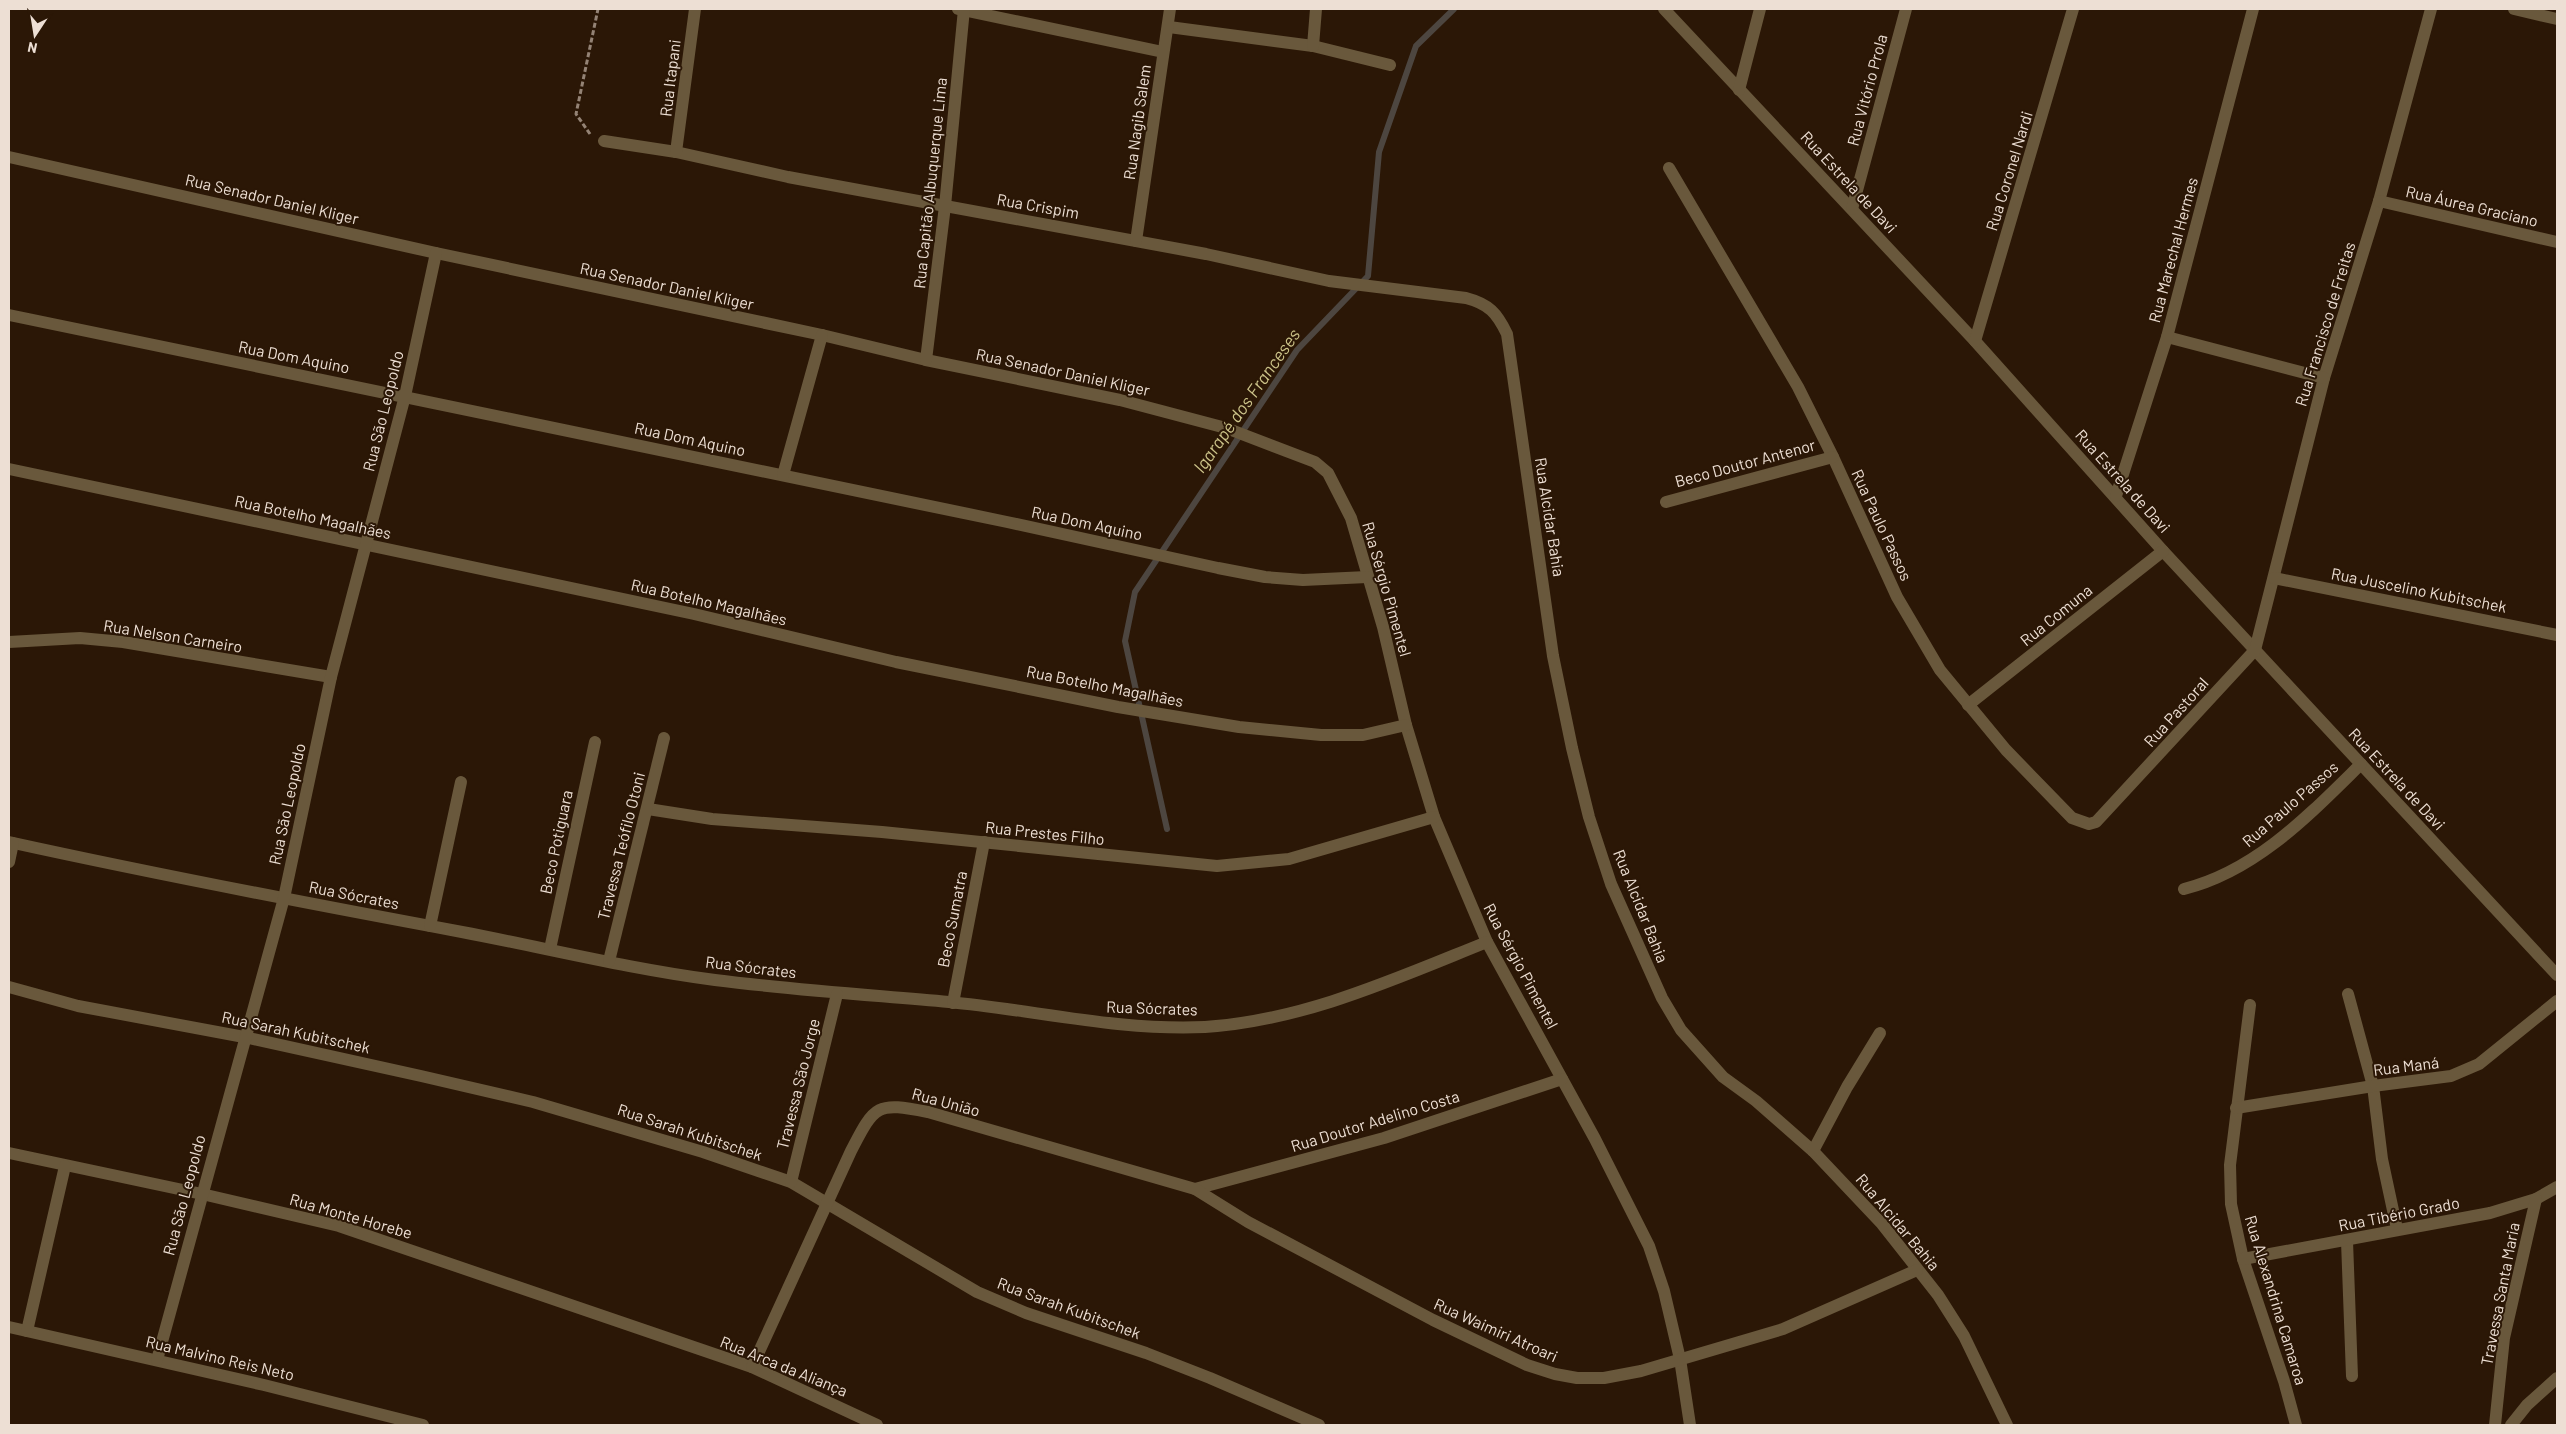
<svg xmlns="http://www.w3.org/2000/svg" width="2566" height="1434" font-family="Barlow,sans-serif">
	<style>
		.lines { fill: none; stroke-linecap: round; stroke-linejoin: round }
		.stream { stroke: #4d4640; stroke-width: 6 }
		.path { stroke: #948375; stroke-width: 3; stroke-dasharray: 5 2.5; stroke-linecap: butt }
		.minor { stroke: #69583c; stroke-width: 12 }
		.labels { text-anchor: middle; stroke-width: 4; stroke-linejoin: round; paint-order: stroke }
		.street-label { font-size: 16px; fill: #eddfd4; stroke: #2b1706 }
		.water-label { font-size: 18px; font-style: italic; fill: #cdc48a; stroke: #2b1706 }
	</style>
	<rect width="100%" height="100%" fill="#2b1706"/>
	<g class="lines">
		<polyline class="stream" points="1167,829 1125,641 1135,592 1297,350 1368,276 1379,152 1416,46 1454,9"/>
		<polyline class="path" points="590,134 576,114 598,9"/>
		<g class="minor">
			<polyline points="958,9 1163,52"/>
			<polyline points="1664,9 1975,341 2163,551 2557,975"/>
			<polyline points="2514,9 2557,19"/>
			<polyline points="1169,27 1313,46 1390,65"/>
			<polyline points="1313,46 1316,9"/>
			<polyline points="1739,90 1760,9"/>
			<path d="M604 141 676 152 788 177 1206 254 1329 281 1466 298C1489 304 1497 313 1507 334L1553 656 1572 748 1589 817 1611 884 1662 998 1681 1030 1723 1077 1756 1101 1813 1151 1882 1224 1938 1295 1964 1336 2007 1425"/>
			<polyline points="676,152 695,9"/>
			<polyline points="9,157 436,253 822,335 926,360 1120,400 1226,428 1315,462 1328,473 1351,518 1383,627 1406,725 1434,817 1487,942 1595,1139 1649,1246 1664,1291 1680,1359 1690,1425"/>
			<polyline points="1669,168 1798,387 1833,457 1897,597 1940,670 2006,750 2072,818 2089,824 2096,822 2255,650 2324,378 2379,201 2431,9"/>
			<polyline points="2379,201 2557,242"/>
			<polyline points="1852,209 1906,9"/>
			<polyline points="1136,241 1170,9"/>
			<polyline points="9,315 1007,522 1218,568 1265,577 1303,580 1367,577"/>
			<polyline points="2167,337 2324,378"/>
			<polyline points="1975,341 2073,9"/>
			<polyline points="926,360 945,206 964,9"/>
			<polyline points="9,469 694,614 896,662 1118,707 1239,727 1321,735 1363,735 1406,725"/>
			<polyline points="783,475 822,335"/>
			<polyline points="2116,496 2167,337 2253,9"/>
			<polyline points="1666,502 1833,457"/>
			<polyline points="2274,578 2557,635"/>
			<polyline points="9,642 80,638 123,642 331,677"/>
			<polyline points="1968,705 2163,551"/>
			<polyline points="648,809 712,819 882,832 1217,866 1289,859 1434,817"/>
			<path d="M9 842C159 875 311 904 462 932 546 948 630 969 715 980 793 990 871 995 949 1002 1035 1010 1118 1031 1205 1027 1303 1021 1397 978 1487 942"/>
			<polyline points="9,862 13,843"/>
			<path d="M2184 889C2256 871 2309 815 2361 764"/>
			<polyline points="430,926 461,782"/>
			<polyline points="550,949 595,742"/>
			<polyline points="609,961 664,738"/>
			<polyline points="9,987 78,1006 244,1037 421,1076 533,1102 703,1152 791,1182 977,1292 1026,1313 1146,1353 1210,1378 1319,1425"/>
			<polyline points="2348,994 2373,1086 2382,1159 2397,1229"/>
			<polyline points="953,1003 984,842"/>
			<polyline points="2250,1005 2230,1165 2231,1204 2243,1259 2284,1381 2296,1425"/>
			<polyline points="2236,1108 2373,1086 2451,1076 2479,1064 2557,1001"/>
			<polyline points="1813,1151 1847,1087 1880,1033"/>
			<polyline points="9,1153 202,1194 339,1226 752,1367 877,1425"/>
			<polyline points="791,1182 837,994"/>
			<polyline points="1195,1189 1384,1138 1562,1079"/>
			<polyline points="2347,1241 2352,1376"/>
			<polyline points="2243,1259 2490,1213 2536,1199 2557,1187"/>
			<polyline points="9,1327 264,1385 423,1425"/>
			<polyline points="27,1331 65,1166"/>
			<polyline points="157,1360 284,898 331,677 405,396 436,253"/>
			<path d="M752 1367 851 1151C875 1104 877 1102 928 1112L1195 1189 1248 1222 1433 1320 1527 1365 1555 1374 1577 1378H1604L1641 1371 1783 1329 1917 1270"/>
			<polyline points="2495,1425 2504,1338 2536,1199"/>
			<polyline points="2511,1425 2527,1405 2557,1378"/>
		</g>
	</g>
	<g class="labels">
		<g class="street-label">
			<text transform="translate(670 78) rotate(-83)" y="6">Rua Itapani</text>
			<text transform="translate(1867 90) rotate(-75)" y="6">Rua Vitório Prola</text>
			<text transform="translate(1137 122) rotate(-82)" y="6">Rua Nagib Salem</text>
			<text transform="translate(2009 171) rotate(-73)" y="6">Rua Coronel Nardi</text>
			<text transform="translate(1849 182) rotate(47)" y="6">Rua Estrela de Davi</text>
			<text transform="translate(930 183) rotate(-84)" y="6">Rua Capitão Albuquerque Lima</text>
			<text transform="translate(272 199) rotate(13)" y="6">Rua Senador Daniel Kliger</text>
			<text transform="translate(1038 206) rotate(10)" y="6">Rua Crispim</text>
			<text transform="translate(2472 206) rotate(13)" y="6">Rua Áurea Graciano</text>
			<text transform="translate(2173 250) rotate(-75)" y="6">Rua Marechal Hermes</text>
			<text transform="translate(667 286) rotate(12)" y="6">Rua Senador Daniel Kliger</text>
			<text transform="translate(2325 324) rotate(-73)" y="6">Rua Francisco de Freitas</text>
			<text transform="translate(294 357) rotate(11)" y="6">Rua Dom Aquino</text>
			<text transform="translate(1063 372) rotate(12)" y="6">Rua Senador Daniel Kliger</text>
			<text transform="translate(383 411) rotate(-76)" y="6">Rua São Leopoldo</text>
			<text transform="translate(690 439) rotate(12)" y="6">Rua Dom Aquino</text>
			<text transform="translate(1745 463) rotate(-15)" y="6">Beco Doutor Antenor</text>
			<text transform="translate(2123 481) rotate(48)" y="6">Rua Estrela de Davi</text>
			<text transform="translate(313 517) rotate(12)" y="6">Rua Botelho Magalhães</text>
			<text transform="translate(1550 517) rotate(81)" y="6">Rua Alcidar Bahia</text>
			<text transform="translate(1087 523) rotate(12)" y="6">Rua Dom Aquino</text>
			<text transform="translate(1882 525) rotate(65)" y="6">Rua Paulo Passos</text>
			<text transform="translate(1387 589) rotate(74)" y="6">Rua Sérgio Pimentel</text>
			<text transform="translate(2419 590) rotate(11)" y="6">Rua Juscelino Kubitschek</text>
			<text transform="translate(709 602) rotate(13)" y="6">Rua Botelho Magalhães</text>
			<text transform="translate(2056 615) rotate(-39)" y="6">Rua Comuna</text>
			<text transform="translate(173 636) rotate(9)" y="6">Rua Nelson Carneiro</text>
			<text transform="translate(1105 686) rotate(11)" y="6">Rua Botelho Magalhães</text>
			<text transform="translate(2176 712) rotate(-48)" y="6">Rua Pastoral</text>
			<text transform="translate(2397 779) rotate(47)" y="6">Rua Estrela de Davi</text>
			<text transform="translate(287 804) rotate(-78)" y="6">Rua São Leopoldo</text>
			<text transform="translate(2290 804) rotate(-41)" y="6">Rua Paulo Passos</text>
			<text transform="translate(1045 833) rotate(6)" y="6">Rua Prestes Filho</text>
			<text transform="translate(556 842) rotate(-78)" y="6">Beco Potiguara</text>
			<text transform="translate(621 846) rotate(-76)" y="6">Travessa Teófilo Otoni</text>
			<text transform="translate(354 895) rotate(11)" y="6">Rua Sócrates</text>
			<text transform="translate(1641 906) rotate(68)" y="6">Rua Alcidar Bahia</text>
			<text transform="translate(952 919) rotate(-79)" y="6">Beco Sumatra</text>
			<text transform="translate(1521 966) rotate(62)" y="6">Rua Sérgio Pimentel</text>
			<text transform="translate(751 967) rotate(7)" y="6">Rua Sócrates</text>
			<text transform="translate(1152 1008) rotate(2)" y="6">Rua Sócrates</text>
			<text transform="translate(296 1032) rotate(12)" y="6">Rua Sarah Kubitschek</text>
			<text transform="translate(2406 1066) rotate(-7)" y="6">Rua Maná</text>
			<text transform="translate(798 1084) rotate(-76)" y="6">Travessa São Jorge</text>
			<text transform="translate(946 1102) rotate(15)" y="6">Rua União</text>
			<text transform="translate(1375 1121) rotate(-17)" y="6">Rua Doutor Adelino Costa</text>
			<text transform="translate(690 1132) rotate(18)" y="6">Rua Sarah Kubitschek</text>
			<text transform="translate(184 1195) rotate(-75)" y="6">Rua São Leopoldo</text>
			<text transform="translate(2399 1214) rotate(-11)" y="6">Rua Tibério Grado</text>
			<text transform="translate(351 1216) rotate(16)" y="6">Rua Monte Horebe</text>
			<text transform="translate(1898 1222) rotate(50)" y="6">Rua Alcidar Bahia</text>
			<text transform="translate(2500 1294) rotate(-79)" y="6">Travessa Santa Maria</text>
			<text transform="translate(2276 1300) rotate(73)" y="6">Rua Alexandrina Camaroa</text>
			<text transform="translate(1069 1308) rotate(20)" y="6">Rua Sarah Kubitschek</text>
			<text transform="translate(1496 1330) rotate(24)" y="6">Rua Waimiri Atroari</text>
			<text transform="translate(220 1358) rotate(13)" y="6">Rua Malvino Reis Neto</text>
			<text transform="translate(784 1366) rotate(22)" y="6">Rua Arca da Aliança</text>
		</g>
		<g class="water-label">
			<text transform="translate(1247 401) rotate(-55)" y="6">Igarapé dos Franceses</text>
		</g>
	</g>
	<rect width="2566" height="1434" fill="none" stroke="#eddfd4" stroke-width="20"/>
	<g transform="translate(35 35) rotate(192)" stroke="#2b1706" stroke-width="4" paint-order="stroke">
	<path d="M0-4L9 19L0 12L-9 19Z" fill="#eddfd4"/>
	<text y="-8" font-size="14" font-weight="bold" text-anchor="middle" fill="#eddfd4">N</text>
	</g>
</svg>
